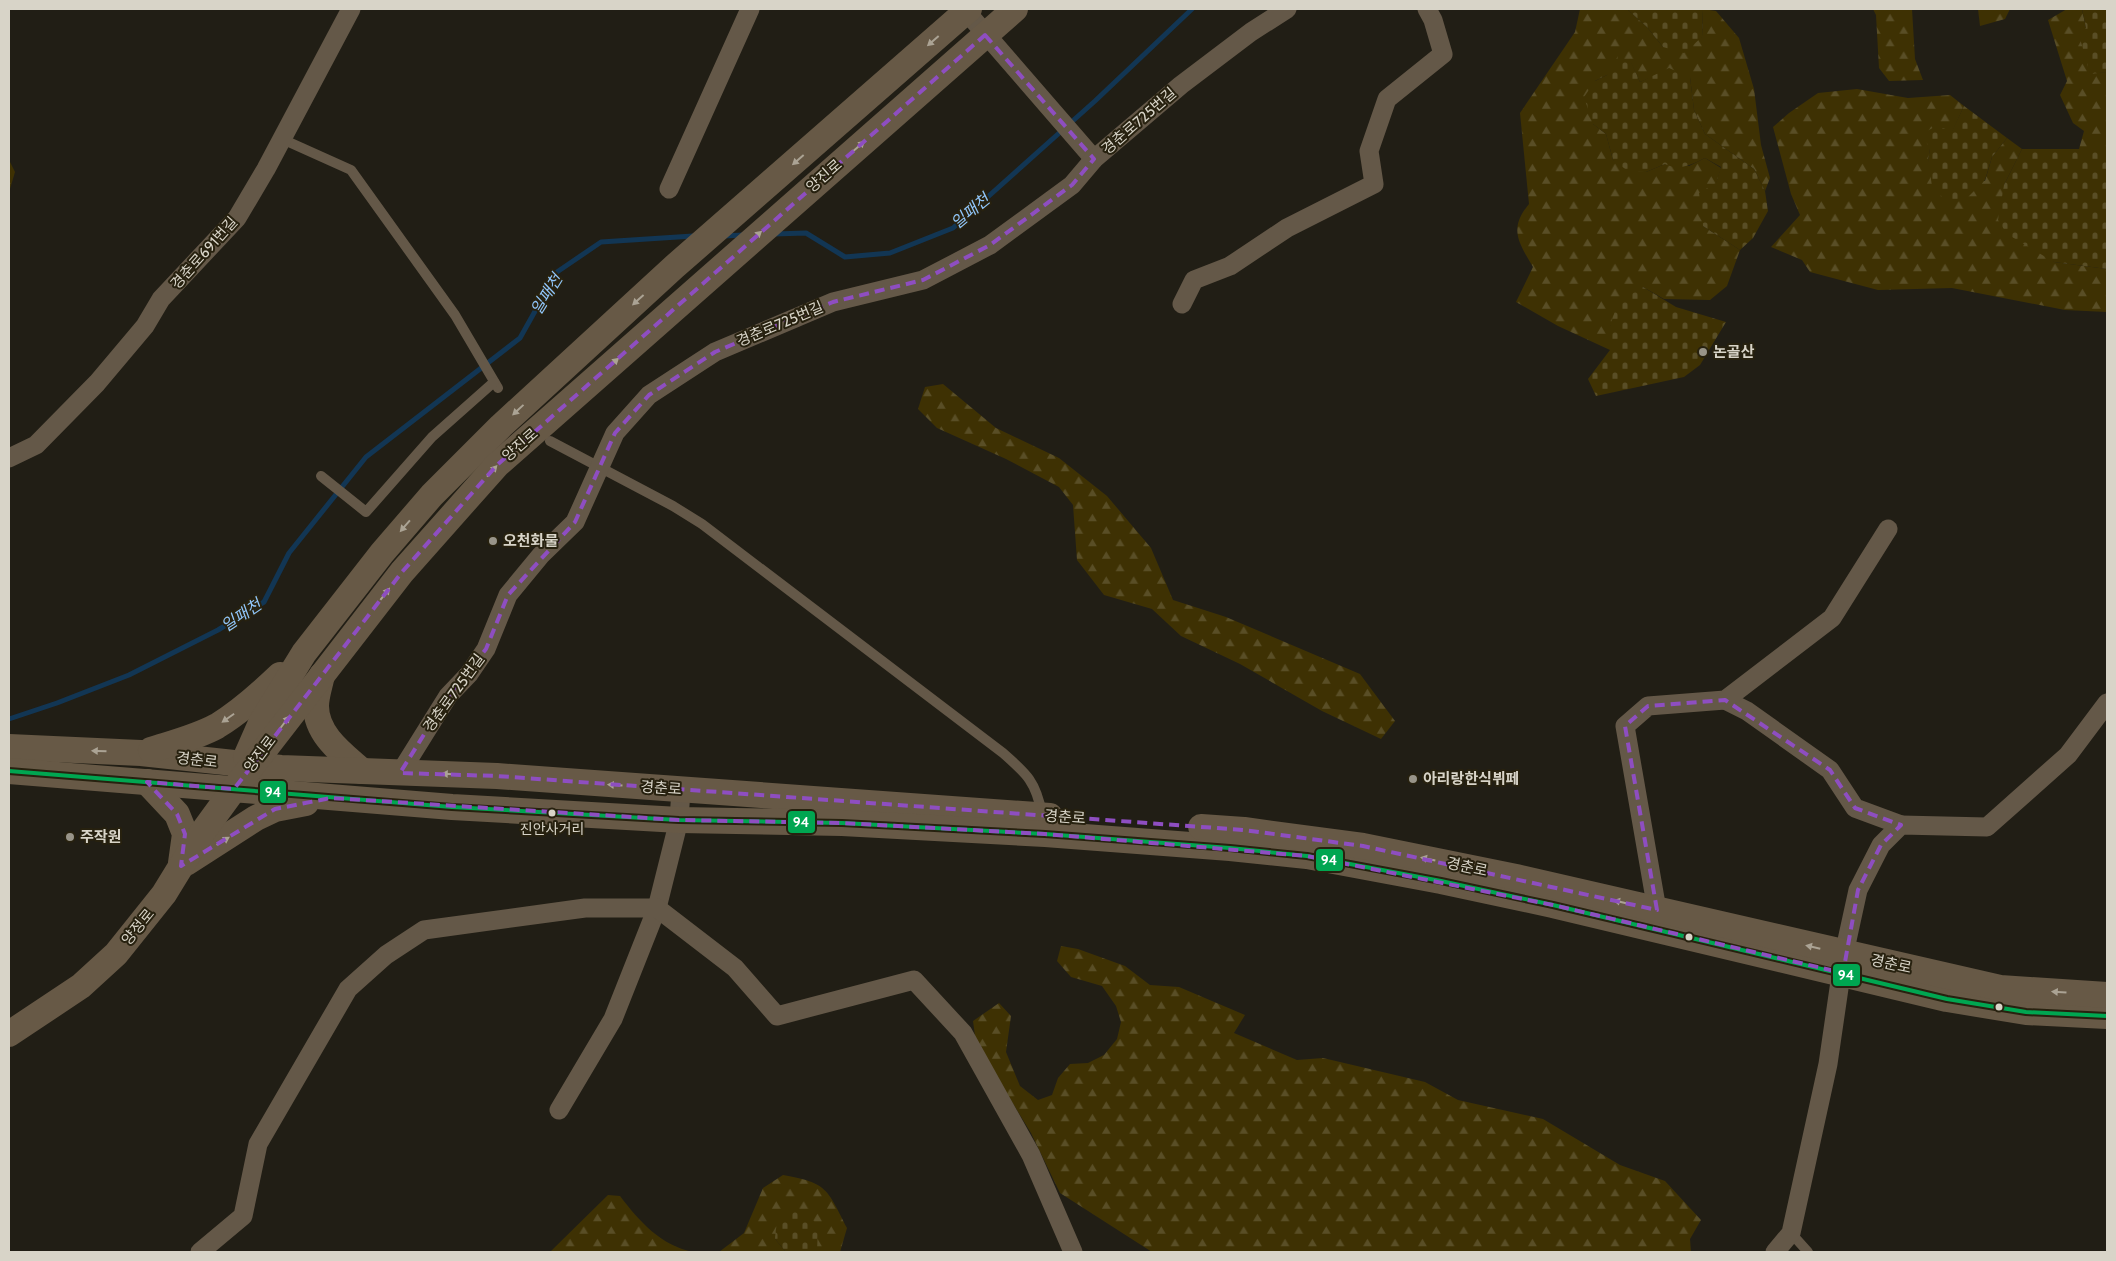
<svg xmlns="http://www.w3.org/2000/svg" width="2116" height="1261" font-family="Cabin,'Noto Sans KR',sans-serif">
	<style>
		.forest { fill: url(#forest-firs) }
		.cemetery { fill: url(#cemetery-stones) }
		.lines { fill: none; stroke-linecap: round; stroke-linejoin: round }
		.stream { stroke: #123654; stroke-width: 5 }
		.lane { stroke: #645848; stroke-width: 10 }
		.street { stroke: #645848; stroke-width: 19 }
		.secondary { stroke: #675946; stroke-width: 26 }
		.bus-1-casing { stroke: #27210f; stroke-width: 8 }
		.bus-1 { stroke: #00a651; stroke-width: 4 }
		.oneway { fill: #aba394 }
		.marked { fill: none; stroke: #8e4ec1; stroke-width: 4; stroke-dasharray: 10 6; stroke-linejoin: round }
		.poi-dot { fill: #989489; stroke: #27210f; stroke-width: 2 }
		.bus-dot { fill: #d8d4c8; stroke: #27210f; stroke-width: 2 }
		.labels { text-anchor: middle; stroke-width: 4; stroke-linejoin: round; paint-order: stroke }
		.bus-label { font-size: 14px; fill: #d8d4c8; stroke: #27210f }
		.street-label { font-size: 15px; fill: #d8d4c8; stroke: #27210f }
		.poi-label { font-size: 15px; font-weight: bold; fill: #d8d4c8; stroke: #27210f; text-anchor: start }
		.water-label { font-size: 16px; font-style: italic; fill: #91c6fa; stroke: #27210f }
		.line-badge { stroke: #27210f; stroke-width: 2 }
		.badge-label { font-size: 14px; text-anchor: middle; font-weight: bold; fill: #fff }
	</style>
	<defs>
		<pattern id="forest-firs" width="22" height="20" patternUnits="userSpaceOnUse" patternTransform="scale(1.25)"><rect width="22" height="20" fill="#3e3103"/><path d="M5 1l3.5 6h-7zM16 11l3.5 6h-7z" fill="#594e26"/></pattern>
		<pattern id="cemetery-stones" width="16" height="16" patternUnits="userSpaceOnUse" patternTransform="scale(1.25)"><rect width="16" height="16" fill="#3e3103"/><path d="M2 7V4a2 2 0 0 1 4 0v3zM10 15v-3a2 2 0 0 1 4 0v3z" fill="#594e26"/></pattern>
	</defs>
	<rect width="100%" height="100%" fill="#211e15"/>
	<g class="forest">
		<path d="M1580 9H1627L1647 27 1663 47 1702 37 1703 9 1716 11 1739 38 1754 89 1761 145 1770 178 1765 191 1754 169 1705 134 1694 110 1690 77H1652L1640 82 1631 63 1595 81 1593 124 1606 134 1613 160 1646 172 1665 164 1689 166 1705 158 1721 168 1703 226 1740 250 1727 286 1710 300 1664 299 1643 287 1610 326V350L1558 326 1516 302 1533 267C1519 243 1508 229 1529 204L1520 113 1575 32Z"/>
		<polygon points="1873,9 1912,9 1915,59 1923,80 1889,81 1879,68 1876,15"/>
		<polygon points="1978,9 2010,9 2005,19 1980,26"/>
		<polygon points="2067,9 2082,9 2086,28 2090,73 2107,72 2107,149 2079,149 2084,131 2073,123 2060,95 2067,81 2048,20"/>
		<polygon points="1857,89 1908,98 1950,95 1964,106 1952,132 1930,149 1928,161 1985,181 1992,157 2007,138 2022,149 2004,185 2054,262 2107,269 2107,312 2065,310 1952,288 1878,290 1810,272 1802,260 1771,247 1800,215 1791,194 1773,127 1789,113 1818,93"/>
		<polygon points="9,160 15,172 9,192"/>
		<polygon points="943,384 996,428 1059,458 1107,496 1151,548 1173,600 1226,617 1360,674 1395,721 1381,739 1322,711 1240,664 1181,636 1152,609 1104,595 1077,560 1073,505 1059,487 1006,459 937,428 918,409 925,387"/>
		<polygon points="1061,946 1078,949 1125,966 1150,985 1179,987 1245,1015 1234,1033 1297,1060 1323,1058 1425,1082 1458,1100 1543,1119 1620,1165 1665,1181 1701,1220 1690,1239 1691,1252 1152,1252 1060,1193 1031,1133 976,1043 973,1021 999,1003 1011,1016 1006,1052 1020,1086 1038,1100 1052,1095 1058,1078 1070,1064 1088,1063 1104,1055 1117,1039 1121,1022 1116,1006 1102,986 1071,977 1057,961"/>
		<path d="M783 1175C828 1183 827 1189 847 1228L840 1252H815L817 1251 775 1239 786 1252H719L744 1233 763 1188Z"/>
		<path d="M608 1195 620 1196C639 1221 661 1246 694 1252H550Z"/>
	</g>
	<g class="cemetery">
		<polygon points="1627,9 1703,9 1702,37 1684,53 1663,47 1647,27"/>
		<polygon points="2082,9 2107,9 2107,72 2090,74 2079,35 2086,28"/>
		<path d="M1618 56 1631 62 1640 82 1669 68 1690 77 1694 110 1705 134 1754 169 1765 191 1768 211 1753 238 1740 250 1703 226 1699 193 1716 183 1721 167 1705 158C1691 165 1680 171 1665 164L1646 172 1628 171 1613 160 1606 134 1593 124 1584 97 1595 81 1607 75Z"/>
		<polygon points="1964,106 2007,138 1992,157 1985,180 1967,198 1947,202 1932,186 1928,160 1930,149 1922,134 1936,126 1952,131"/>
		<polygon points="2022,149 2107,149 2107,269 2054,262 2007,234 1998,220 2004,185"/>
		<polygon points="1643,287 1676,307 1726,322 1700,365 1684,377 1596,396 1588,379 1610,350 1610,326 1618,302"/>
		<path d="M794 1208 806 1210 818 1227 817 1251 786 1252 775 1239C776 1223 778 1214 794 1208Z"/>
	</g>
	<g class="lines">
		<g class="stream">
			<polyline points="774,234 806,233 845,257 890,253 953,228 1095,101 1192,9"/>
			<polyline points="724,236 743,235"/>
			<polyline points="9,719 57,703 129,675 218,630 264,602 289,553 366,457 520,338 557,272 601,242 693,236"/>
		</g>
		<g class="lane">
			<polyline points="282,139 351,170 455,315 498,388"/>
			<path d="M550 441 673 506 702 524 1003 753C1027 774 1036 782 1042 814"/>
			<polyline points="321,476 366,512 432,437 494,382"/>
			<polyline points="1791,1233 1808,1252"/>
		</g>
		<g class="street">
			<polyline points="964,9 1094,159"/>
			<polyline points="669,189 750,9"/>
			<polyline points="1182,304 1194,280 1230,266 1287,228 1374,184 1369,151 1387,99 1443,54 1433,20 1427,9"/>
			<polyline points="9,458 36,445 97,383 145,326 161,299 237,218 266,169 351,9"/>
			<polyline points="1725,700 1747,711 1830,770 1855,808 1901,825"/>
			<polyline points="400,773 448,696 469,674 486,649 508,595 541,555 575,522 615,433 649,395 715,352 833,302 923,280 990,245 1072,185 1094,159 1181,85 1251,32 1287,9"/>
			<polyline points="1657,910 1625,726 1648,706 1725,700 1832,618 1888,529"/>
			<polyline points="559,1110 613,1019 657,908 679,820 681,790"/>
			<polyline points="200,1252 243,1216 258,1144 348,989 386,955 424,930 585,908 657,908 735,968 777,1016 914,980 963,1033 1031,1155 1073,1252"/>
			<polyline points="1775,1252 1791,1233 1828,1064 1844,954 1858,890 1881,845 1901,825 1987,827 2068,755 2107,703"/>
		</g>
		<g class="secondary">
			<path d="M322 675C320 685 316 696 316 706 316 735 343 754 362 771"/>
			<polyline points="9,747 141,753 281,768 497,776 1050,816"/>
			<path d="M151 750C173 743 197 737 217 726 240 712 260 694 280 675"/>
			<polyline points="246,757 261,723 304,653 382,553 432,495 501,426 674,267 969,9"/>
			<polyline points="9,771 452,807 679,820 842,823 1045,834 1230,848 1307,856 1441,881 1553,905 1947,999 2026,1012 2107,1016"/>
			<polyline points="147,782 177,814 185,834 181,863"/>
			<polyline points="1201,827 1244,830 1363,846 1516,877 2000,988 2107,995"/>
			<polyline points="186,863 256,818 275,809 306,803"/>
			<polyline points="9,1034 81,986 116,954 164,894 199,837 234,789 402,572 497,465 1015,9"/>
		</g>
		<defs>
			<polyline id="bus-1" points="9,771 452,807 679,820 842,823 1045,834 1230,848 1307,856 1441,881 1553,905 1947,999 2026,1012 2107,1016"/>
		</defs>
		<use href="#bus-1" class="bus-1-casing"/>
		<use href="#bus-1" class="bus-1"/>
	</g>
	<defs><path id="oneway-solid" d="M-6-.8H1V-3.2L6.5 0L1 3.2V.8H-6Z" transform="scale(1.25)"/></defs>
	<g class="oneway">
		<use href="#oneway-solid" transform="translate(933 41) rotate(139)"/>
		<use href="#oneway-solid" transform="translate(859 146) rotate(-41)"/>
		<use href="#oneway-solid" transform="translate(798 160) rotate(139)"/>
		<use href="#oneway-solid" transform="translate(756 236) rotate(-41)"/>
		<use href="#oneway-solid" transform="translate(638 300) rotate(138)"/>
		<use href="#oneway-solid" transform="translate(613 363) rotate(-41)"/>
		<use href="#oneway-solid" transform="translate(518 410) rotate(137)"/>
		<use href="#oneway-solid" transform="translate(492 471) rotate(-48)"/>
		<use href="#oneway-solid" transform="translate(405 526) rotate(131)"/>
		<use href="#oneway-solid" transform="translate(385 594) rotate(-52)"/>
		<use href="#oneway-solid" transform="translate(228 718) rotate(145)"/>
		<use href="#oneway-solid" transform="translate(285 722) rotate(-53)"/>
		<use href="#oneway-solid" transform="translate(99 751) rotate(-178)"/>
		<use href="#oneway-solid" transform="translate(449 774) rotate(-178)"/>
		<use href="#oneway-solid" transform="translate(615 785) rotate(-176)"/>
		<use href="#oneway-solid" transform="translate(223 841) rotate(-32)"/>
		<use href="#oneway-solid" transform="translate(1428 859) rotate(-168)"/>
		<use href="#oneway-solid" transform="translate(1621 902) rotate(-167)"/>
		<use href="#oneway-solid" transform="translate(1813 947) rotate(-167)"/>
		<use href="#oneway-solid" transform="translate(2059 992) rotate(-176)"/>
	</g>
	<path class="marked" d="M985 35 1094 159 1072 185 990 245 923 280 833 302 715 352 649 395 615 433 575 522 508 595 486 649 448 696 400 773 497 776 1244 830 1363 846 1657 910 1625 726 1648 706 1725 700 1830 770 1855 808 1901 825 1881 845 1858 890 1843 973 1553 905 1307 856 1045 834 842 823 679 820 331 798 275 809 181 866 185 834 177 814 147 782 234 789 402 572 497 465Z"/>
	<g class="poi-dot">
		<circle cx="1703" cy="352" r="5"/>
		<circle cx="493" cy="541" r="5"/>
		<circle cx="1413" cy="779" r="5"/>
		<circle cx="70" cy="837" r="5"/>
	</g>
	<g class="bus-dot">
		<circle cx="552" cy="813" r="4.5"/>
		<circle cx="1689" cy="937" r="4.5"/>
		<circle cx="1999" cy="1007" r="4.5"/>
	</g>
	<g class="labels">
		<g class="bus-label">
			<text x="552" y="834">진안사거리</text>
		</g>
		<g class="street-label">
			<text transform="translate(1139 121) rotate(-41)" y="5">경춘로725번길</text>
			<text transform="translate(824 176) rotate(-41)" y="5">양진로</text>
			<text transform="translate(204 253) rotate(-48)" y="5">경춘로691번길</text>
			<text transform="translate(780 324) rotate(-23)" y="5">경춘로725번길</text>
			<text transform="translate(520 445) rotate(-41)" y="5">양진로</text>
			<text transform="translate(454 693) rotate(-54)" y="5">경춘로725번길</text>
			<text transform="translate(260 754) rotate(-53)" y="5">양진로</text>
			<text transform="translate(197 760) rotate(7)" y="5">경춘로</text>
			<text transform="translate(661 788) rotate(4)" y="5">경춘로</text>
			<text transform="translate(1065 817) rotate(4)" y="5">경춘로</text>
			<text transform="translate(1467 867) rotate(12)" y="5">경춘로</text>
			<text transform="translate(138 927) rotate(-51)" y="5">양정로</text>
			<text transform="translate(1891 964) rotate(12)" y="5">경춘로</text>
		</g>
		<g class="poi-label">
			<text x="1713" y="357">논골산</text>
			<text x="503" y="546">오천화물</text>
			<text x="1423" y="784">아리랑한식뷔페</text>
			<text x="80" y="842">주작원</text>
		</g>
		<g class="water-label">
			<text transform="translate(970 211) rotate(-40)" y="6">일패천</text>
			<text transform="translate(546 294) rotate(-58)" y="6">일패천</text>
			<text transform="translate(241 615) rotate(-34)" y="6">일패천</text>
		</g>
	</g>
	<g class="line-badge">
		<rect x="259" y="780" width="28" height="24" rx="5" fill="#00a651"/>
		<rect x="787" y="810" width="29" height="24" rx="5" fill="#00a651"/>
		<rect x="1315" y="848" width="29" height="24" rx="5" fill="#00a651"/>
		<rect x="1832" y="963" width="29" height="24" rx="5" fill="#00a651"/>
	</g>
	<g class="badge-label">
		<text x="273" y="797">94</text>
		<text x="801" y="827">94</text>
		<text x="1329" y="865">94</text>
		<text x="1846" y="980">94</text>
	</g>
	<rect width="2116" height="1261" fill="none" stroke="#d8d4c8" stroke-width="20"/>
</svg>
